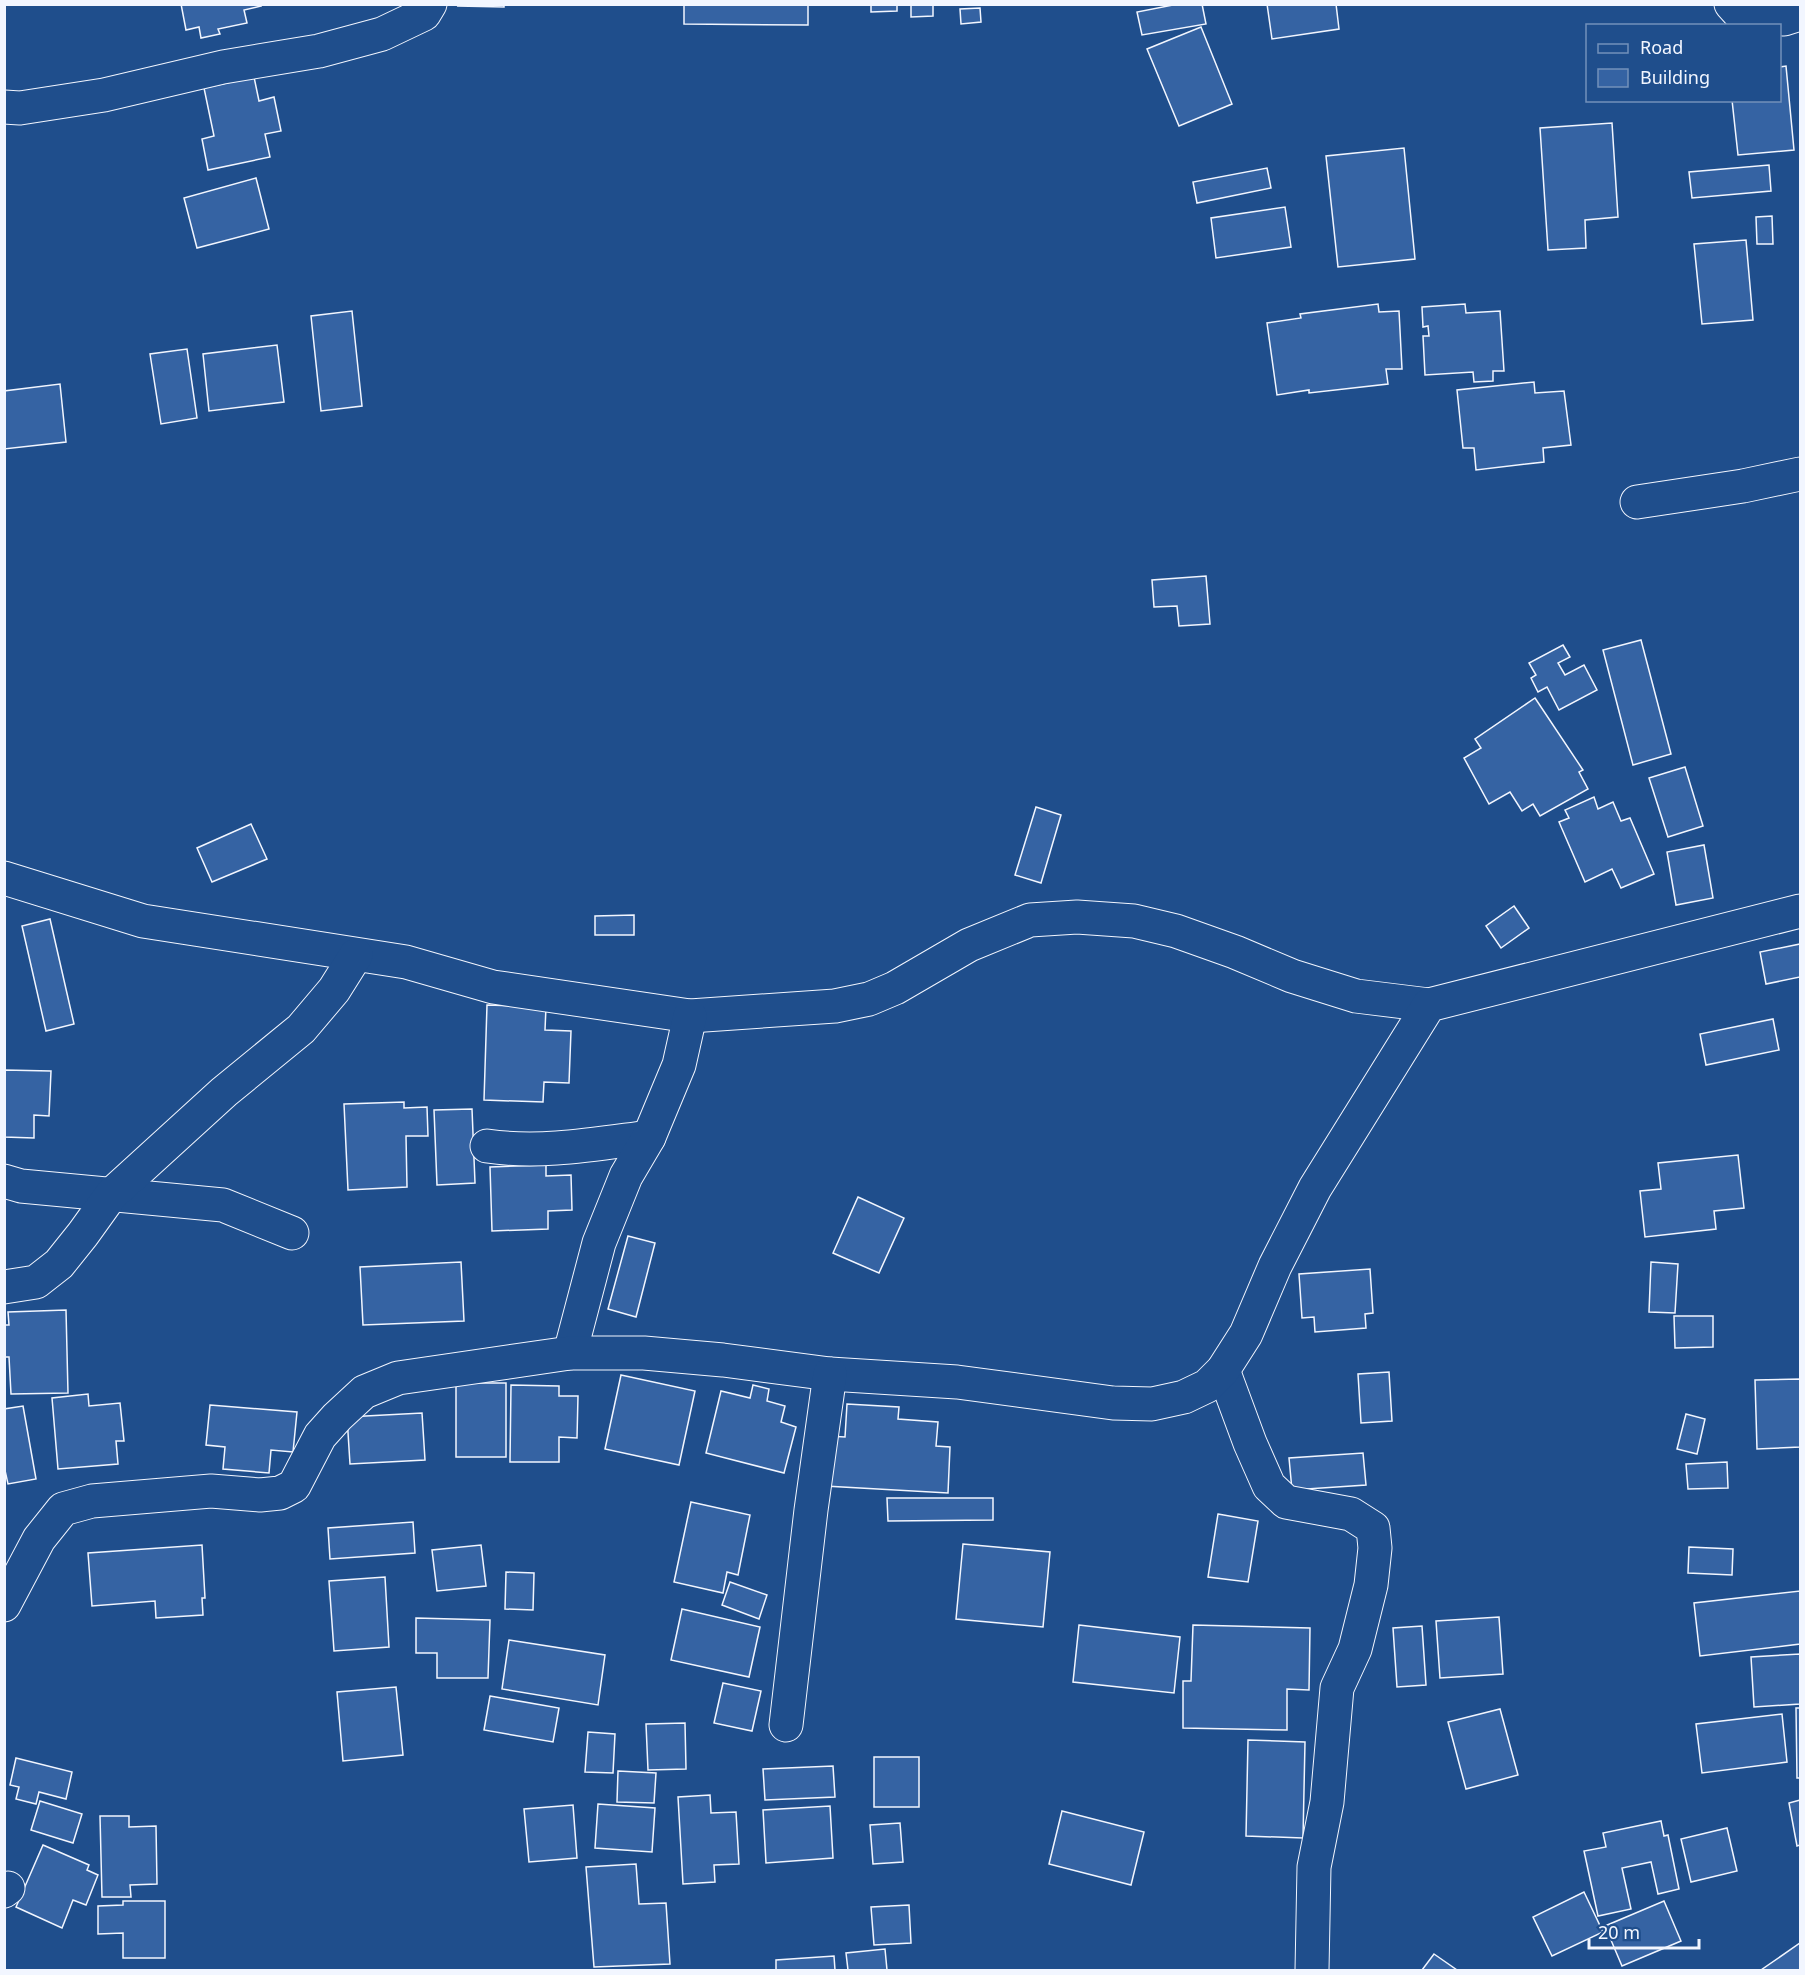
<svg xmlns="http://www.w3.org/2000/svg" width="1805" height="1975" font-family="'Noto Sans',sans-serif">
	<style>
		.building { fill: #3563a3; stroke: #f2f6ff; stroke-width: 1.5 }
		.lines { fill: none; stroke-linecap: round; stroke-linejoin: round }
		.minor-casing { stroke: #f2f6ff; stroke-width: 35 }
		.minor { stroke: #1f4e8c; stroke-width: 33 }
	</style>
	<rect width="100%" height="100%" fill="#1f4e8c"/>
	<g class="building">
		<polygon points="181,4 260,4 261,6 244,10 247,23 218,29 220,34 201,38 199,27 186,30"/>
		<polygon points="459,4 504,4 504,7 458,6"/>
		<polygon points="684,4 808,4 808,25 684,24"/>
		<polygon points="871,4 897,4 897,11 871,12"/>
		<polygon points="911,4 933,4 933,16 911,17"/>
		<polygon points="1178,4 1202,4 1206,24 1142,35 1137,12"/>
		<polygon points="1267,4 1336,4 1339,29 1272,39"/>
		<polygon points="980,8 981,22 961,24 960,9"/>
		<polygon points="1201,27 1232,104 1179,126 1147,49"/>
		<polygon points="1786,66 1794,150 1738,155 1732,100 1780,100 1780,67"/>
		<polygon points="254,77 259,101 274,97 281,131 265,134 270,157 208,170 202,139 214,136 204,88"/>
		<polygon points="1612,123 1618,217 1585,220 1586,248 1548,250 1540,128"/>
		<polygon points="1404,148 1415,259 1338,267 1326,156"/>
		<polygon points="1769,165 1771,191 1692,198 1689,172"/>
		<polygon points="1267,168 1271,188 1197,203 1193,182"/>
		<polygon points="256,178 269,229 197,248 184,198"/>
		<polygon points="1285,207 1291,247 1216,258 1211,218"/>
		<polygon points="1772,216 1773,244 1757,244 1756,217"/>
		<polygon points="1746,240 1753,320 1702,324 1694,244"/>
		<polygon points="1378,304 1379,312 1399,311 1402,369 1386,369 1388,384 1309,393 1309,390 1277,395 1267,323 1301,318 1300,314"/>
		<polygon points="1465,304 1466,313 1500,311 1504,371 1493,371 1493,381 1474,382 1473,372 1425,375 1423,336 1429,336 1428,326 1423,327 1422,307"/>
		<polygon points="352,311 362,406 321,411 311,316"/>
		<polygon points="277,345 284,402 209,411 203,354"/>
		<polygon points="187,349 197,418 161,424 150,354"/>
		<polygon points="1534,382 1535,393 1564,391 1571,445 1543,448 1544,462 1476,470 1474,448 1463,448 1457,390"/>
		<polygon points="60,384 66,442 4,449 4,391"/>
		<polygon points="1206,576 1210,624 1179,626 1177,606 1154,607 1152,580"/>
		<polygon points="1641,640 1671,754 1633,765 1603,650"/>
		<polygon points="1563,645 1570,657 1558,663 1565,675 1584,665 1597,690 1559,710 1547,687 1538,692 1531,678 1536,675 1529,663"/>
		<polygon points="1535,698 1583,770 1579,772 1588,789 1540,816 1533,804 1522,811 1510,792 1489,804 1464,758 1481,748 1475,739"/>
		<polygon points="1685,767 1703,826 1668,837 1649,778"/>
		<polygon points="1594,797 1598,809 1613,802 1621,821 1630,818 1654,874 1621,888 1612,869 1585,882 1559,822 1569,818 1565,810"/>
		<polygon points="1036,807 1061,815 1041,883 1015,875"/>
		<polygon points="251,824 267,859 212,882 197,848"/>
		<polygon points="1704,845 1713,898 1676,905 1667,852"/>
		<polygon points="1514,906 1529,928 1501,948 1486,926"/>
		<polygon points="634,915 634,935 595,935 595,916"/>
		<polygon points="50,919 74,1024 46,1031 22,926"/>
		<polygon points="1800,944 1800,977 1766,984 1760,952"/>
		<polygon points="487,1005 546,1007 545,1030 571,1031 569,1083 544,1082 543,1102 484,1100"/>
		<polygon points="1773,1019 1779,1050 1706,1065 1700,1034"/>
		<polygon points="4,1070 51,1071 49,1116 34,1115 34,1138 4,1137"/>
		<polygon points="404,1102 404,1108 427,1107 428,1136 406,1136 407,1187 348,1190 344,1104"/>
		<polygon points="472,1109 475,1183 437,1185 434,1110"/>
		<polygon points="1738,1155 1744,1208 1714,1211 1716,1229 1645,1237 1640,1191 1661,1189 1658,1163"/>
		<polygon points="546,1165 546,1176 571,1175 572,1210 548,1211 548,1229 492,1231 490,1167"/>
		<polygon points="858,1197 904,1218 879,1273 833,1253"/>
		<polygon points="628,1236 655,1243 636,1317 608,1309"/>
		<polygon points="461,1262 464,1321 363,1325 360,1267"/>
		<polygon points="1651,1262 1678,1264 1675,1313 1649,1312"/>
		<polygon points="1370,1269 1373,1313 1365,1314 1366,1328 1315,1332 1314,1317 1302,1318 1299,1274"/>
		<polygon points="66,1310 68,1393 11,1394 9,1357 4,1357 4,1325 9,1325 8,1312"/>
		<polygon points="1674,1316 1713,1316 1713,1347 1675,1348"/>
		<polygon points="1389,1372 1392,1421 1361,1423 1358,1374"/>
		<polygon points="621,1375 695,1391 679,1465 605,1449"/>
		<polygon points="1800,1379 1800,1447 1757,1449 1755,1380"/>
		<rect x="456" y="1383" width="50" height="74"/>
		<polygon points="511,1385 559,1386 559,1396 578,1396 577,1438 559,1437 559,1462 510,1462"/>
		<polygon points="753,1385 769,1389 767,1401 785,1406 781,1422 796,1427 784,1473 706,1453 721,1391 750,1398"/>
		<polygon points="88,1394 89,1406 120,1403 124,1441 116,1441 118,1464 58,1469 52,1398"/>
		<polygon points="847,1404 899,1407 898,1419 938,1422 936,1446 950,1447 948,1493 825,1486 828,1436 845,1437"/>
		<polygon points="210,1405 297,1412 293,1452 271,1450 269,1473 223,1469 225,1447 206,1445"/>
		<polygon points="23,1406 36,1479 8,1484 4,1466 4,1409"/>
		<polygon points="422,1413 425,1460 350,1464 347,1417"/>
		<polygon points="1686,1414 1705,1419 1697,1454 1677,1449"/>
		<polygon points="1363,1453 1366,1485 1292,1490 1289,1458"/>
		<polygon points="1727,1462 1728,1488 1688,1489 1686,1464"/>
		<polygon points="887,1498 993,1498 993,1520 888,1521"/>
		<polygon points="691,1502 750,1515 738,1575 727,1572 723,1593 674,1582"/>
		<polygon points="1218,1514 1258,1521 1248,1582 1208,1577"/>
		<polygon points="413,1522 415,1553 330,1559 328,1528"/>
		<polygon points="963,1544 1050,1552 1043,1627 956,1619"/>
		<polygon points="202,1545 205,1598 202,1598 203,1615 156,1618 155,1601 92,1606 88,1553"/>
		<polygon points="481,1545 486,1586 437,1591 432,1550"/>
		<polygon points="1689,1547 1733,1549 1732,1575 1688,1573"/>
		<polygon points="506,1572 534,1573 533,1610 505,1609"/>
		<polygon points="385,1577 389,1647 334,1651 329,1581"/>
		<polygon points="730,1582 767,1595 759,1619 722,1605"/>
		<polygon points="1800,1591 1800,1644 1700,1656 1694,1603"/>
		<polygon points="682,1609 760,1627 749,1677 671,1660"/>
		<polygon points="1499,1617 1503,1674 1440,1678 1436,1621"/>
		<polygon points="416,1618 490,1620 488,1678 437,1678 437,1653 416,1653"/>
		<polygon points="1079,1625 1180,1637 1174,1693 1073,1682"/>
		<polygon points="1193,1625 1310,1628 1309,1690 1287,1689 1287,1730 1183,1728 1183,1681 1191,1681"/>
		<polygon points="1422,1626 1426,1685 1397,1687 1393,1628"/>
		<polygon points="509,1640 605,1655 598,1705 502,1689"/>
		<polygon points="1800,1654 1800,1704 1754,1707 1751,1657"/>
		<polygon points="723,1683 761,1691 752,1731 714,1723"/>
		<polygon points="396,1687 403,1755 343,1761 337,1692"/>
		<polygon points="490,1696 559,1708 553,1742 484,1730"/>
		<polygon points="1796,1708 1800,1708 1800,1778 1797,1778"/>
		<polygon points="1500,1709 1518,1775 1466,1789 1448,1722"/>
		<polygon points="1782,1714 1787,1762 1702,1773 1696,1724"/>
		<polygon points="685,1723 686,1769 648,1770 646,1724"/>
		<polygon points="588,1732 615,1734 613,1773 585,1772"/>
		<polygon points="1248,1740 1305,1742 1303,1838 1246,1836"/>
		<rect x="874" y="1757" width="45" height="50"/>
		<polygon points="16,1758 72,1772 66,1799 39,1792 36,1804 16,1799 19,1787 10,1785"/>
		<polygon points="833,1766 835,1797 765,1800 763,1769"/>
		<polygon points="618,1771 656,1773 654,1803 617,1802"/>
		<polygon points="710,1795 711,1813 736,1812 739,1864 714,1865 715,1882 683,1884 678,1797"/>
		<polygon points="1800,1800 1800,1845 1797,1846 1789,1803"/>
		<polygon points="40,1801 82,1814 73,1843 31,1830"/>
		<polygon points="598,1804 655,1808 652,1852 595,1848"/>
		<polygon points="573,1805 577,1858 529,1862 524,1809"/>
		<polygon points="830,1806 833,1858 766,1863 763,1810"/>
		<polygon points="1062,1811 1144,1832 1131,1885 1049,1864"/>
		<polygon points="100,1816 129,1816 129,1827 156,1826 157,1884 130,1885 131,1897 102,1897"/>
		<polygon points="1661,1821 1664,1836 1668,1835 1679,1889 1658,1894 1651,1862 1622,1868 1631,1909 1598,1916 1584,1851 1606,1847 1603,1833"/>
		<polygon points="900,1823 903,1862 873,1864 870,1825"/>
		<polygon points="1727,1828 1737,1871 1691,1882 1681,1839"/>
		<polygon points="43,1845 89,1865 87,1870 98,1875 86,1905 73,1900 62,1928 16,1907"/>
		<polygon points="636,1864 639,1904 666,1903 670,1964 594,1967 586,1867"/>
		<polygon points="1584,1892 1603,1932 1552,1956 1533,1917"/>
		<polygon points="123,1901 165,1901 165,1958 123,1958 123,1933 98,1934 98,1906 123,1905"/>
		<polygon points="1664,1901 1681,1941 1622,1966 1605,1926"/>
		<polygon points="909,1905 911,1943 874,1945 871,1907"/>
		<polygon points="1800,1943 1800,1970 1761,1970"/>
		<polygon points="885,1949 887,1970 848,1970 846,1953"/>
		<polygon points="1434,1954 1457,1970 1422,1970"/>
		<polygon points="834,1956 835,1970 776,1970 776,1960"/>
	</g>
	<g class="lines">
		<defs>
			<g id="minor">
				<polyline points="1731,4 1740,14 1784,19 1800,14"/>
				<polyline points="4,107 20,108 104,95 223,67 319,51 382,34 424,14 430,4"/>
				<polyline points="1637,502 1743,486 1800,474"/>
				<polyline points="4,878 143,921 406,962 493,987 690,1016 835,1006 869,999 895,988 969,945 1030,920 1077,917 1134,921 1176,931 1235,952 1292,976 1356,996 1429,1005"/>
				<path d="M487 1146C541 1154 595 1144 649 1137"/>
				<polyline points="4,1181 21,1186 223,1205 292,1233"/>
				<polyline points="4,1287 36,1282 59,1264 83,1234 111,1195 224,1092 301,1029 334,990 356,955"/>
				<polyline points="570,1353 599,1243 626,1176 649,1137 679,1065 690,1016"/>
				<polyline points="1223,1370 1250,1443 1269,1486 1286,1502 1351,1514 1373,1528 1375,1548 1371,1585 1355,1649 1337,1688 1327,1802 1314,1867 1312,1970"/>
				<polyline points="4,1605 39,1539 63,1509 92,1501 211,1491 260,1495 280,1493 294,1486 320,1436 337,1417 364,1392 398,1378 570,1353 644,1353 723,1360 830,1374 957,1382 1113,1403 1152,1404 1184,1397 1207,1386 1223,1370 1246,1334 1275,1266 1315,1188 1429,1005 1800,911"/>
				<polyline points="786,1725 811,1510 830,1374"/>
				<polyline points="4,1891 8,1888"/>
			</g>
		</defs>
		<use href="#minor" class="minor-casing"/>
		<use href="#minor" class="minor"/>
	</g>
	<rect width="1805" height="1975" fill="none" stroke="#f2f6ff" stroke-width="12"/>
	<rect x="1586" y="24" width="195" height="78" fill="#1f4e8c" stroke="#7391ba" stroke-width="1.5"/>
	<rect x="1598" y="44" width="30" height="9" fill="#1f4e8c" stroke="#7391ba" stroke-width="1.5"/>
	<text x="1640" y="54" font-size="18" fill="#f2f6ff">Road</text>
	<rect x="1598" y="69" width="30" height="18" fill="#3563a3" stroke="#7391ba" stroke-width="1.5"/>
	<text x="1640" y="84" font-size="18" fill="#f2f6ff">Building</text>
	<path d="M1589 1939v9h110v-9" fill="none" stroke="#f2f6ff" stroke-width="3"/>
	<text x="1598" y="1939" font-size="18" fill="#f2f6ff" stroke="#1f4e8c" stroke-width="4.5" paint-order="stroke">20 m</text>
</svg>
